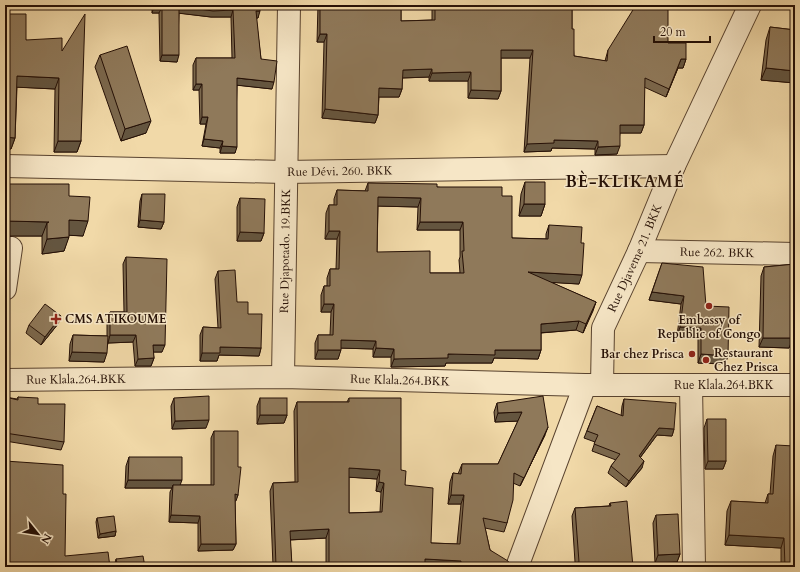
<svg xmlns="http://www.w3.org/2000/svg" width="800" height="572" font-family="Cardo,serif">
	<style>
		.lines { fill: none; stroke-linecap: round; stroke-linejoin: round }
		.minor-casing { stroke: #58422e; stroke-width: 24 }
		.minor { stroke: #f6e6c6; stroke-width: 22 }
		.wall { fill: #7b684d; stroke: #251006; fill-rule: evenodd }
		.shaded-wall { fill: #64553f; stroke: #251006 }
		.building { fill: #8f795a; stroke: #251006; fill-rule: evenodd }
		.poi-dot { fill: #8f2418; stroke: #f6e6c6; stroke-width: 1.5 }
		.labels { text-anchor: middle; stroke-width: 3; stroke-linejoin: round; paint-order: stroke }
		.street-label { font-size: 12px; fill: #251006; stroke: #f6e6c6 }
		.poi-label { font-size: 12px; font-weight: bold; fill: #251006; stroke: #f6e6c6; text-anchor: start }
		.district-label { font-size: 16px; font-weight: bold; letter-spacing: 1px; fill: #251006; stroke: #f6e6c6 }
	</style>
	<rect width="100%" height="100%" fill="#f1d9a8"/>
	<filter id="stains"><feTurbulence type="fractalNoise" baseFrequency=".005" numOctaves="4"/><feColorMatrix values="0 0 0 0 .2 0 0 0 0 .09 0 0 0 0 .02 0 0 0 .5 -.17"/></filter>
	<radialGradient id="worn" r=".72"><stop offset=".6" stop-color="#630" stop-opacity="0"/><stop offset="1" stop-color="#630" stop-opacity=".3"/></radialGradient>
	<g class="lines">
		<defs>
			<g id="minor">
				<path id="s1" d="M5 166 285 172 674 166"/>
				<path id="s2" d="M639 251 795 254"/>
				<polyline points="5,289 11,248"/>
				<path id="s3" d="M283 377 289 5"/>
				<path id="s4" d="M5 380 283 377 585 385H795"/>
				<path id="s5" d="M602 385 603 328 639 251 674 166 750 5"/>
				<polyline points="691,385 694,567"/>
				<polyline points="517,567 585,385"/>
			</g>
		</defs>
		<use href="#minor" class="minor-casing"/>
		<use href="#minor" class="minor"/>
	</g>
	<g class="wall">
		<polygon points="152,5 260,5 258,18 256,18 261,59 272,89 237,85 235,153 220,153 220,148 202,146 206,124 200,124 199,90 193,90 193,65 196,58 232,58 231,17 211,17 179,13 177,62 160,61 159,13 152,13"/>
		<polygon points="318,5 401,5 401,21 432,20 432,5 572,5 572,29 574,56 605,61 608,50 668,43 686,59 683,68 678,68 666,97 644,87 644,125 641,133 620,133 617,154 595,155 595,149 552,148 551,151 524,152 530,58 501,58 501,91 498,99 468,98 468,81 429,81 429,77 402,78 402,89 399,97 379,97 378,115 375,123 322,118 324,42 317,42"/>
		<polygon points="5,14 26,40 62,51 81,141 77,152 54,152 55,89 17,87 15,138 11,149 5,148"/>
		<polygon points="770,27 795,30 795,83 761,80 766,40"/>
		<polygon points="100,55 146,133 121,141 95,67"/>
		<polygon points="525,182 545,204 541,216 519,216 521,194"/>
		<path d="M368 183 437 187 502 196 512 238 546 239V234L549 225 579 284 550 282 596 302 583 333 576 330 541 333V350L538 359 494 358 492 363H446L445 366 391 367V357H373V349L341 348 338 359H315V343L318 335H330L331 312H321V295L324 286H327V278L330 269H336L337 239H325L326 213 329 205H334V199L337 190 365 191ZM378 206 418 207 417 230H460V257L459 260 460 273H430L377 252Z"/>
		<polygon points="5,184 69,196 83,236 69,235 64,251 42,254 42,236 5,236"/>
		<polygon points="142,194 164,222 161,229 138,227 140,201"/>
		<polygon points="240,198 264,233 261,241 237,241 237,207"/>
		<polygon points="126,257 162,352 153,352 154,358 151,366 135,366 133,342 108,343 104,362 69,361 70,344 73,335 107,336 107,320 110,312 124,312 123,264"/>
		<polygon points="662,263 706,306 728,356 725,364 698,363 698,336 677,336 681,304 649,300"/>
		<polygon points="795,264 795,316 793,316 793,338 789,348 759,347 761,276 764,267"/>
		<polygon points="218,271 237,302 248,314 261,348 259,356 219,355 217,361 200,361 200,335 203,327 218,328 215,279"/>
		<polygon points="61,316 58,324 41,345 26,333 29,325"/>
		<polygon points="5,397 17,399 18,397 38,404 64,442 61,450 5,441"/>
		<polygon points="174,398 206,428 172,429 171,406"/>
		<polygon points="260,398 287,415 284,423 257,424 257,406"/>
		<path d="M349 398 401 470 405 485 431 543 457 544 461 504H448L450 482 453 473 458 474 462 464H498L518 421 495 422 494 412 497 403 545 435 520 486 513 483 507 523 504 532 485 528 490 550 511 567H245L246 566H273L270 491 273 483 295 482 294 411 297 402H347ZM349 477 377 479 376 491 381 492 380 512 349 513ZM326 538V566H292L290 540Z"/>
		<polygon points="624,399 674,429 672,436 657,435 640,458 642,468 626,487 608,473 611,466 616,460 592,451 595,442 584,438 597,406 621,416 622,406"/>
		<polygon points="707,419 726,461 723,469 705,469 704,428"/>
		<polygon points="214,431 238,495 235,501 236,544 233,550 198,551 198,523 169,522 170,492 172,488 125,488 126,466 129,457 180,485 211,485 211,438"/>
		<polygon points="776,445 791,494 795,567 781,567 781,548 725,545 727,511 731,501 765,503 768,494 770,494 773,456"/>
		<polygon points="610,503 633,567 573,567 575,563 575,562 572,516 575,508 609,506"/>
		<polygon points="656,515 680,554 677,562 655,563 653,523"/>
		<polygon points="97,518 116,531 115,536 98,538 96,522"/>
		<polygon points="116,559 145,567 114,567"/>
	</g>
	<g class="shaded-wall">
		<polygon points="179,6 233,10 231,17 211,17 177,13"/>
		<polygon points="154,7 162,7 159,13 152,13"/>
		<polygon points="256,11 260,11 258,18 253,18"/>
		<polygon points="320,34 327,34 324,42 317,42"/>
		<polygon points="501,50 533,50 530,58 498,58"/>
		<polygon points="162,55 179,55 177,62 160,61"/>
		<polygon points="681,59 686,59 683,68 678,68 666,97"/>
		<polygon points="766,68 795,71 795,83 761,80"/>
		<polygon points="432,69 429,77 400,78 403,70"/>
		<polygon points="471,72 468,81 429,81 432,73"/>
		<polygon points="17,76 59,78 55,89 13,87"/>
		<polygon points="237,78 274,82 272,89 235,85"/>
		<polygon points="196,84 202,84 199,90 193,90"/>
		<polygon points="379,88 402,89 399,97 376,97"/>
		<polygon points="471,90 501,91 498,99 468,98"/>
		<polygon points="325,109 378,115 375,123 322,118"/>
		<polygon points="202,117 208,117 206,124 200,124"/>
		<polygon points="151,121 146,133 121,141 125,129"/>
		<polygon points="620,125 644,125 641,133 617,133"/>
		<polygon points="5,137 15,138 11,149 5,148"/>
		<polygon points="204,139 223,141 220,148 202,146"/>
		<polygon points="554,140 598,141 595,149 552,148 551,151 524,152 527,144"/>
		<polygon points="58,141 81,141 77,152 54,152"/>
		<polygon points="222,146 237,147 235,153 220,153"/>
		<polygon points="620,146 617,154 595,155 598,147"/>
		<polygon points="378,197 421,198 418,207 375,206"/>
		<polygon points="524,204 545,204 541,216 519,216"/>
		<polygon points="69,220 88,221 83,236 64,235"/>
		<polygon points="140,220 164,222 161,229 138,227"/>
		<polygon points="5,221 49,222 47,223 42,236 5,236"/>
		<polygon points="420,222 463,222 460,230 417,230"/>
		<polygon points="329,231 340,231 337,239 325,239"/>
		<polygon points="240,232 264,233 261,241 237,241"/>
		<polygon points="69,237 64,251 42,254 47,239"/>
		<polygon points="528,272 582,275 579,284 524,281"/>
		<polygon points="652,292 684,296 681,304 649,300"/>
		<polygon points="596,302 593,311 583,333 586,324"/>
		<polygon points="324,304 334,304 331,312 321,312"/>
		<polygon points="793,306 795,306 795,316 790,316"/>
		<polygon points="61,316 58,324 41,345 45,337"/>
		<polygon points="579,321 576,330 538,333 541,324"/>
		<polygon points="680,327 701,328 698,336 677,336"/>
		<polygon points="110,335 136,335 133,342 108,343"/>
		<polygon points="763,338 793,338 789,348 759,347"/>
		<polygon points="341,340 376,341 373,349 338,348"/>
		<polygon points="153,345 165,345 162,352 150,352"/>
		<polygon points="220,347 261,348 259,356 219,355 217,361 200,361 202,353"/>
		<polygon points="376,348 394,349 391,357 373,357"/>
		<polygon points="318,350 341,350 338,359 315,359"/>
		<polygon points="495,350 541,350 538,359 494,358 492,363 446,363 445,366 391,367 394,359"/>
		<polygon points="72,352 107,353 104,362 69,361"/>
		<polygon points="701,354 728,356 725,364 698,363"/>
		<polygon points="154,358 151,366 135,366 138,359"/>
		<polygon points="522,412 519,421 495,422 498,413"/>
		<polygon points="260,415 287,415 284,423 257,424"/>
		<polygon points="209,420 206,428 172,429 175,421"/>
		<polygon points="548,427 545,435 520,486 524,478"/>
		<polygon points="659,428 674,429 672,436 657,435 636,463 639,456"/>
		<polygon points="644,461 642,468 626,487 629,481"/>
		<polygon points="708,461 726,461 723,469 705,469"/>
		<polygon points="349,468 380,470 377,479 346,477"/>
		<polygon points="128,480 182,480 179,488 173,485 172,488 125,488"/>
		<polygon points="379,482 384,483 381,492 376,491"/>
		<polygon points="235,494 238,495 236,501 233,501"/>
		<polygon points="451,495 464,495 461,504 448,504"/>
		<polygon points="171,515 200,516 198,523 169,522"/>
		<polygon points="329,529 326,538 287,540 290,531"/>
		<polygon points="116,531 115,536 98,538 100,534"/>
		<polygon points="729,535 784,538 781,548 725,545"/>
		<polygon points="201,544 236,544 233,550 198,551"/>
		<polygon points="680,554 677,562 655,563 658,555"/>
		<polygon points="425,559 461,561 459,567 422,567"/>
		<polygon points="461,564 511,567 460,567"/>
		<polygon points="5,565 14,565 13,567 5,567"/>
	</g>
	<g class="building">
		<polygon points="154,5 260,5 260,11 256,11 261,59 277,61 274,82 237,78 237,147 222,146 223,141 204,139 208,117 202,117 202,84 196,84 196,58 235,58 233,10 213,11 179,6 179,55 162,55 162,7 154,7"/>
		<polygon points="320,5 401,5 401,21 435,20 435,5 572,5 572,29 574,29 574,56 607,61 608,50 636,5 668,5 668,43 686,43 686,59 681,59 669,89 645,78 644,125 620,125 620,146 598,147 598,141 554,140 554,143 527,144 533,50 501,50 501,91 471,90 471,72 432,73 432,69 403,70 402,89 379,88 378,115 325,109 327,34 320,34"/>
		<polygon points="5,14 26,14 26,40 62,38 62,51 85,14 81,141 58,141 59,78 17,76 15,138 5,137"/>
		<polygon points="770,27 795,30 795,71 766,68"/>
		<polygon points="127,46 151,121 125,129 100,55"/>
		<polygon points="525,182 545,182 545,204 524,204"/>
		<path d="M368 183 437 184V187H502V196H512V238L548 239 549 225 582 227 581 243H584L582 275 528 272 596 302 586 324 579 321 541 324V350H495V355L448 354V358L394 359V349L376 348V341L341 340V350H318V335H333L334 304H324V286H330V269H339L340 231H329V205H337V190L368 191ZM378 197 421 198 420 222H463L464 251H462L464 273H430V251L377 252Z"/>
		<polygon points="5,184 69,184 69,196 90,197 88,221 69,220 69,237 47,239 47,223 49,222 5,221"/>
		<polygon points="142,194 165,194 164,222 140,220"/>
		<polygon points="240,198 265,199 264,233 240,232"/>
		<polygon points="126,257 167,259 165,345 153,345 154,358 138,359 136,335 110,335 110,312 127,312"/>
		<polygon points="662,263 703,267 706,306 729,307 728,356 701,354 701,328 680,327 684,296 652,292"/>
		<polygon points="795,264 795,306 793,306 793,338 763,338 764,267"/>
		<polygon points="235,270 237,302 248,302 248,314 262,314 261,348 220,347 220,353 202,353 203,327 221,328 218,271"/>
		<polygon points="45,304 61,316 45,337 29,325"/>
		<polygon points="73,335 108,336 107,353 72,352"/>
		<polygon points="209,396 209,420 175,421 174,398"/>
		<path d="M543 396 548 427 524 478 514 473 513 500 507 523 483 518 490 550 508 561 511 567 461 564V561L425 559V567H246V566H276L273 483 298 482 297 402H349V398H401V470L406 471 405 485 433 488 431 543 460 544 464 495H451L453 473 461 474 462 464H498L522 412 498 413 497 403ZM349 468 380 470 379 482 384 483 382 512 349 513ZM329 529V566H292L290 531Z"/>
		<polygon points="5,397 18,400 18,397 38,398 38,404 65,404 64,442 5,433"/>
		<rect x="260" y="398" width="27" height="17"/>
		<polygon points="624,399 676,403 674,429 659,428 639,456 644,461 629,481 611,466 620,454 594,444 598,435 587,431 597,406 623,416"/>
		<polygon points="707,419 726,419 726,461 708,461"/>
		<polygon points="214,431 238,431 238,467 241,467 238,495 235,494 236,544 201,544 200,516 171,515 173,485 214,485"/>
		<polygon points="776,445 794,446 791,494 795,494 795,567 785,567 784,538 729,535 731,501 768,503 768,494 773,494"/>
		<polygon points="129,457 182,457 182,480 128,480"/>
		<polygon points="5,461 63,465 63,494 66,494 65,556 108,552 110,567 14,567 14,565 5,565"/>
		<polygon points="627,501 633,567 575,567 575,563 579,562 575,508 611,506 610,503"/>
		<polygon points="678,514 680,554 658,555 656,515"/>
		<polygon points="114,516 116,531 100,534 97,518"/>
		<polygon points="143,556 145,567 118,567 116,559"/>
	</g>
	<g class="poi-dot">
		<circle cx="709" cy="306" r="4"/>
		<path d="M54 313h4v4h4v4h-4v4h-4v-4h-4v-4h4z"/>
		<circle cx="692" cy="354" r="4"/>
		<circle cx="706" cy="360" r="4"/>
	</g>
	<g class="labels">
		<g class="street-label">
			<text dy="4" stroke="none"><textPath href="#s1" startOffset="335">Rue Dévi. 260. BKK</textPath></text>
			<text dy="4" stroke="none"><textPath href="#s3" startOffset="126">Rue Djapotado. 19.BKK</textPath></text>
			<text dy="4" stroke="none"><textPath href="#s2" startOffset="78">Rue 262. BKK</textPath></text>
			<text dy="4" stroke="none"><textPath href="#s5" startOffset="134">Rue Djaveme 21. BKK</textPath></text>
			<text dy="4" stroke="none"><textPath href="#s4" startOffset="71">Rue Klala.264.BKK</textPath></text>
			<text dy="4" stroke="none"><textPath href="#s4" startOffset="395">Rue Klala.264.BKK</textPath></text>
			<text dy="4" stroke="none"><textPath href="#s4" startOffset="719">Rue Klala.264.BKK</textPath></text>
		</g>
		<g class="poi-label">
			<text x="65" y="323">CMS ATIKOUME</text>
			<text x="709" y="324" text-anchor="middle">Embassy of<tspan x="709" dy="14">Republic of Congo</tspan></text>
			<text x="714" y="357">Restaurant<tspan x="714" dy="14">Chez Prisca</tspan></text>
			<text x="684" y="358" text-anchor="end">Bar chez Prisca</text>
		</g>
		<g class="district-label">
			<text x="625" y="187">BÈ-KLIKAMÉ</text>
		</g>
	</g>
	<rect width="800" height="572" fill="none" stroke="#f1d9a8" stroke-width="20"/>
	<rect x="6" y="6" width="788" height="560" fill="none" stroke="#251006" stroke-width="2"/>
	<rect x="10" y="10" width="780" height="552" fill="none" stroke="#251006"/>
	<g transform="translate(38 534) rotate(120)" stroke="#f6e6c6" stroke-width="3" paint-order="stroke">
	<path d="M0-3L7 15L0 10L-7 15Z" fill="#251006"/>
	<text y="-6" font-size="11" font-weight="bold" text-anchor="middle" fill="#251006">N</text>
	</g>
	<path d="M654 36v6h56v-6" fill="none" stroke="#251006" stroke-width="2"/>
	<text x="660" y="36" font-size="12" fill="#251006" stroke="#f6e6c6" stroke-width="3" paint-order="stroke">20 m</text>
	<rect width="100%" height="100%" filter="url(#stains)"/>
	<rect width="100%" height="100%" fill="url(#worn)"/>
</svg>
